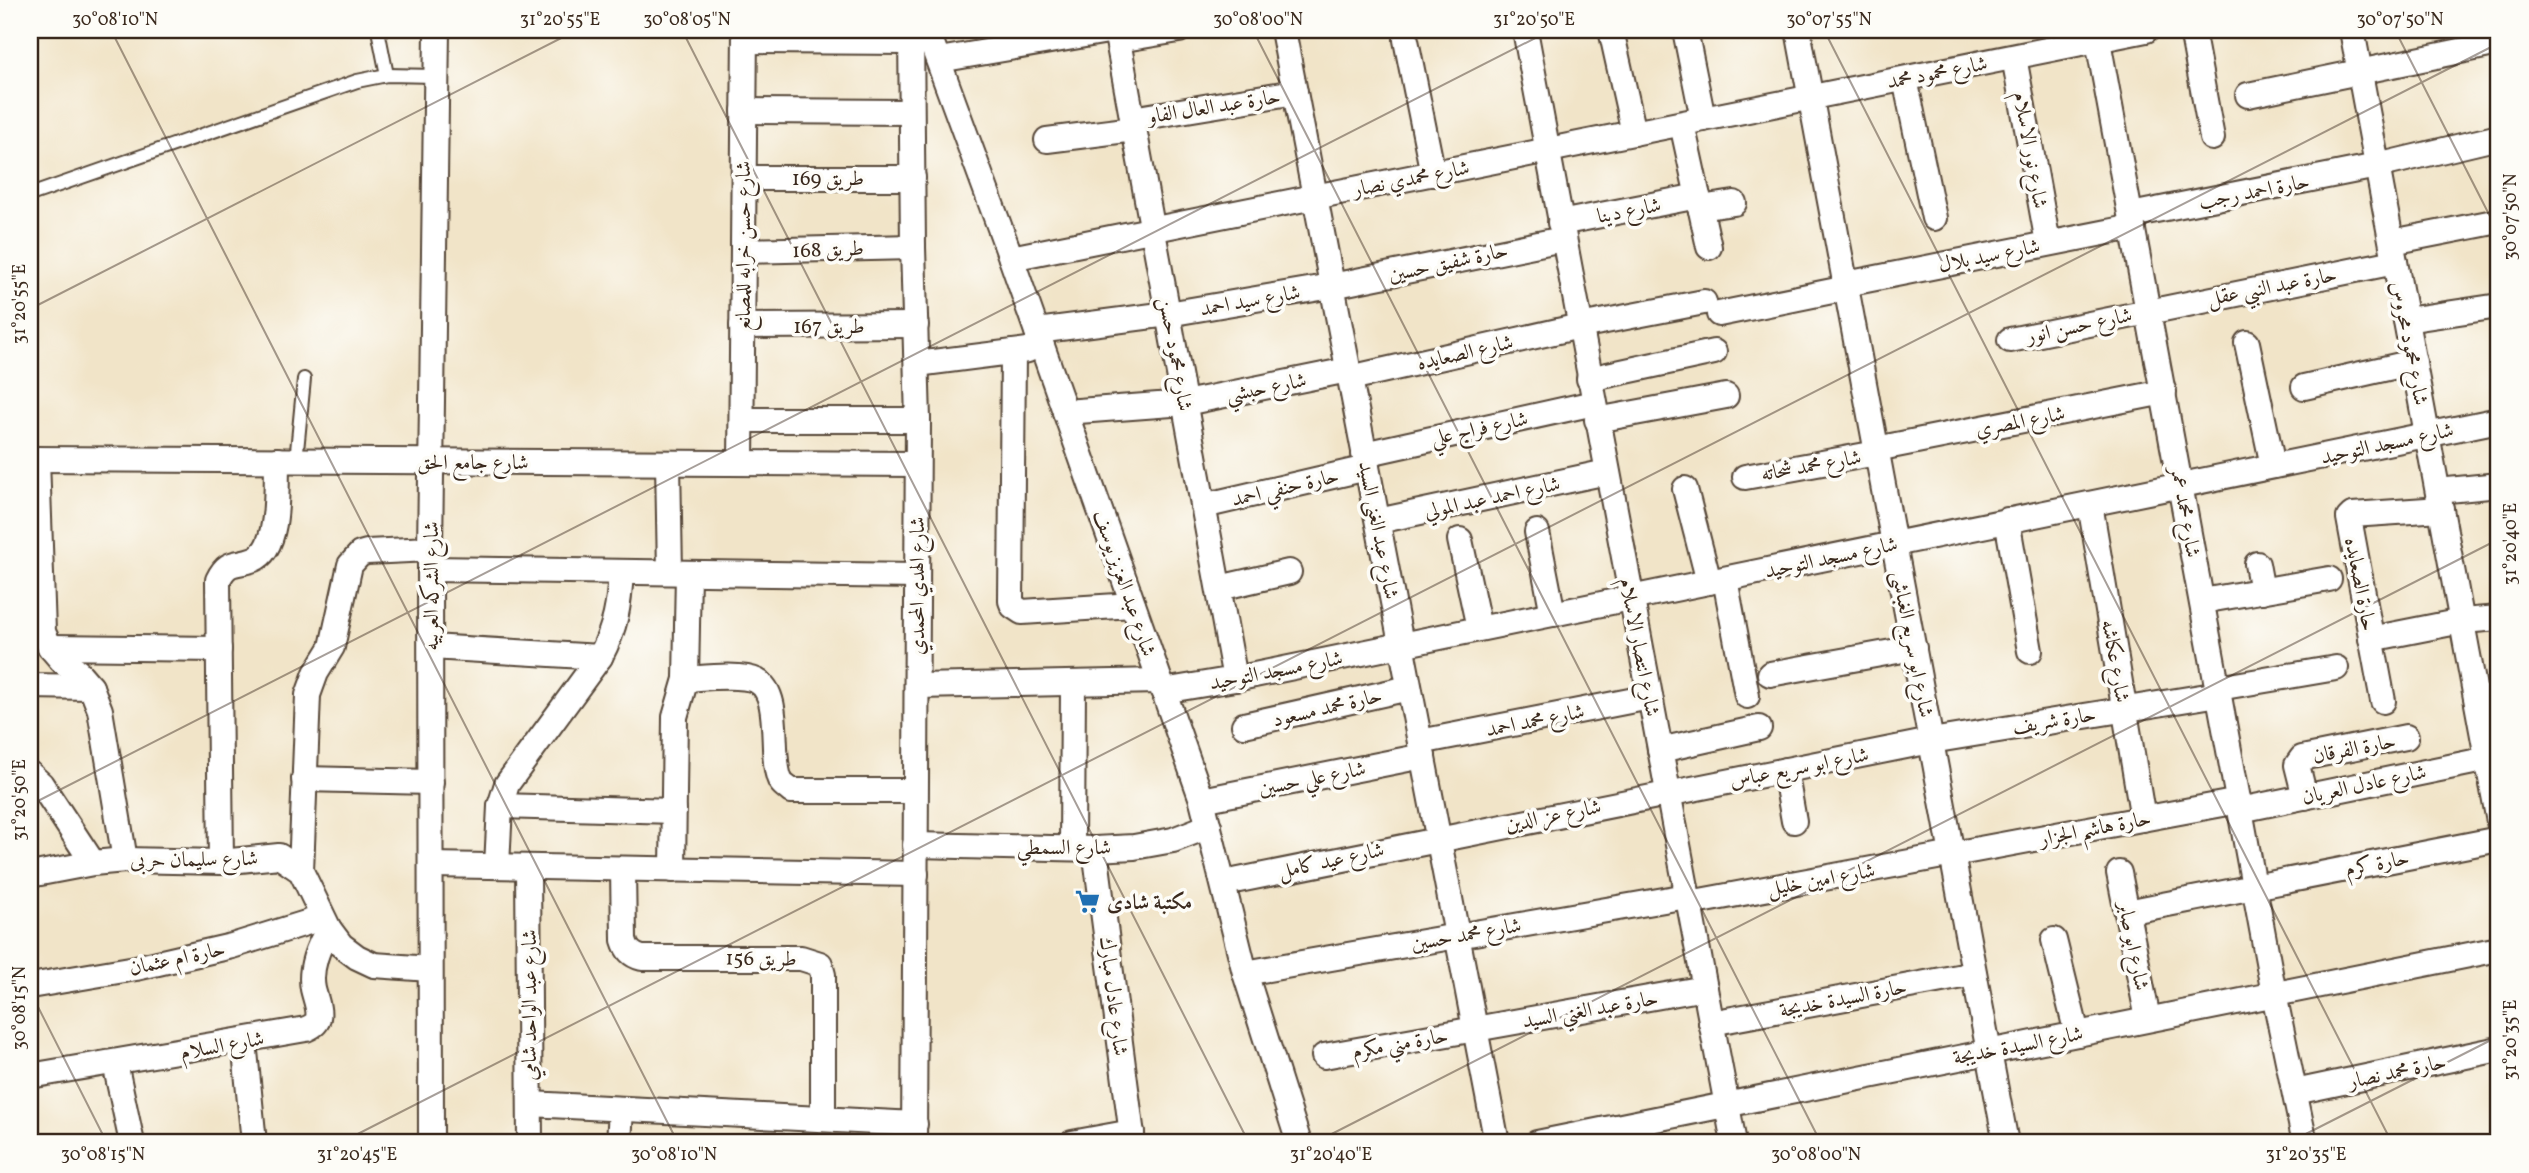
<svg xmlns="http://www.w3.org/2000/svg" width="2529" height="1173" font-family="Vollkorn,Amiri,serif">
	<style>
		.lines { fill: none; stroke-linecap: round; stroke-linejoin: round }
		.service-casing { stroke: #564638; stroke-width: 16 }
		.minor-casing { stroke: #564638; stroke-width: 28 }
		.service { stroke: #fff; stroke-width: 12 }
		.minor { stroke: #fff; stroke-width: 24 }
		.ticks { fill: none; stroke: #3b2a1e; stroke-width: 2; stroke-opacity: 0.45 }
		.labels { text-anchor: middle; stroke-width: 7; stroke-linejoin: round; paint-order: stroke }
		.street-label { font-size: 21px; fill: #3b2a1e; stroke: #fdfcf7 }
		.poi-label { font-size: 21px; font-weight: bold; fill: #3b2a1e; stroke: #fdfcf7; text-anchor: start }
		.neatline { fill: none; stroke: #3b2a1e; stroke-width: 2.5 }
		.ticks-label { font-size: 18px; text-anchor: middle; fill: #3b2a1e }
	</style>
	<rect width="100%" height="100%" fill="#fdfcf7"/>
	<filter id="ink" filterUnits="userSpaceOnUse"><feTurbulence type="fractalNoise" baseFrequency=".0143" numOctaves="2"/><feDisplacementMap in="SourceGraphic" scale="14" xChannelSelector="R" yChannelSelector="G"/><feConvolveMatrix kernelMatrix="1 2 1 2 8 2 1 2 1" color-interpolation-filters="sRGB"/></filter>
	<filter id="wash" filterUnits="userSpaceOnUse"><feTurbulence type="fractalNoise" baseFrequency=".00686" numOctaves="4" result="noise"/><feDisplacementMap in="SourceGraphic" scale="28" xChannelSelector="R" yChannelSelector="G"/><feGaussianBlur stdDeviation="1.57" result="paint"/><feColorMatrix in="noise" values="0 0 0 0 0 0 0 0 0 0 0 0 0 0 0 0 0 1.4 0 .05"/><feComposite in="paint" operator="in"/></filter>
	<g filter="url(#wash)">
		<rect width="100%" height="100%" fill="#f1e4c8"/>
	</g>
	<g filter="url(#ink)">
		<g class="lines">
			<defs>
				<g id="service">
					<polyline points="378,30 387,75"/>
					<polyline points="30,195 357,81 387,75 436,76"/>
					<polyline points="296,461 304,379"/>
				</g>
				<g id="minor">
					<polyline points="911,30 913,247 918,420 914,1143"/>
					<polyline points="927,30 1011,258 1202,800 1245,973 1299,1143"/>
					<polyline points="1116,30 1235,679"/>
					<polyline points="1283,30 1497,1143"/>
					<polyline points="1525,30 1734,1143"/>
					<polyline points="1611,30 1634,133"/>
					<polyline points="1685,30 1703,119"/>
					<polyline points="1798,30 2006,1143"/>
					<polyline points="2096,30 2274,994 2305,1143"/>
					<polyline points="2192,30 2212,138"/>
					<polyline points="2352,30 2499,822"/>
					<polyline points="1118,40 1179,30"/>
					<polyline points="1406,40 1433,174"/>
					<polyline points="745,41 911,42"/>
					<polyline points="2014,57 2048,243"/>
					<polyline points="939,60 1114,30"/>
					<polyline points="1905,79 1934,218"/>
					<polyline points="2248,95 2499,43"/>
					<polyline points="744,111 911,112"/>
					<polyline points="1132,119 1295,92"/>
					<polyline points="1682,124 1709,247"/>
					<polyline points="1047,140 1134,129"/>
					<polyline points="744,178 913,178"/>
					<polyline points="1700,208 1734,203"/>
					<polyline points="2131,215 2377,166 2499,137"/>
					<polyline points="1560,223 1698,196"/>
					<polyline points="2392,242 2499,221"/>
					<polyline points="743,251 913,247"/>
					<polyline points="1011,258 2146,30"/>
					<polyline points="1846,284 2133,227"/>
					<polyline points="1719,314 1847,288"/>
					<polyline points="2406,320 2499,306"/>
					<polyline points="742,326 916,325"/>
					<polyline points="1037,331 1168,314 1332,286 1563,239"/>
					<polyline points="2010,340 2395,262"/>
					<polyline points="2247,343 2273,466"/>
					<polyline points="1013,352 1011,601 1013,606 1022,612 1133,605"/>
					<polyline points="917,364 1028,350"/>
					<polyline points="1350,378 1580,326 1704,302"/>
					<polyline points="1589,379 1714,352"/>
					<polyline points="2304,387 2414,362"/>
					<polyline points="1065,412 1185,403 1348,370"/>
					<polyline points="742,420 918,420"/>
					<polyline points="1597,420 1726,396"/>
					<polyline points="1876,449 2164,392"/>
					<polyline points="1364,454 1594,403"/>
					<polyline points="30,459 917,464"/>
					<polyline points="37,459 43,632 50,647 62,661 78,672 91,687 100,710 125,860"/>
					<polyline points="668,463 670,572"/>
					<polyline points="741,463 745,30"/>
					<polyline points="1745,477 1877,453"/>
					<polyline points="1685,489 1709,582"/>
					<polyline points="2438,491 2499,485"/>
					<polyline points="2090,504 2143,819"/>
					<polyline points="1203,506 1367,468"/>
					<polyline points="2007,520 2030,651"/>
					<polyline points="1378,521 1607,472"/>
					<polyline points="1537,532 1553,614"/>
					<polyline points="1460,540 1479,628"/>
					<polyline points="2257,564 2262,591"/>
					<polyline points="430,569 917,576"/>
					<polyline points="1725,579 1747,696"/>
					<polyline points="1219,588 1289,572"/>
					<polyline points="2202,601 2329,579"/>
					<polyline points="2371,639 2462,621 2499,618"/>
					<polyline points="50,647 219,649"/>
					<polyline points="431,647 600,657"/>
					<polyline points="1770,674 1914,648"/>
					<path d="M686 679C703 678 741 673 757 681 783 695 769 755 780 780 782 785 787 787 791 791H915"/>
					<polyline points="30,686 91,687"/>
					<polyline points="918,686 1159,681"/>
					<polyline points="2218,688 2336,668"/>
					<polyline points="1163,691 1235,679 2499,420"/>
					<polyline points="2383,701 2349,518 2352,515 2441,509"/>
					<polyline points="1244,725 1409,688"/>
					<polyline points="1420,742 1650,697"/>
					<polyline points="1660,750 1759,728"/>
					<polyline points="1785,770 1794,821"/>
					<polyline points="30,774 41,784 93,863"/>
					<polyline points="304,779 431,782"/>
					<polyline points="2305,797 2297,765 2302,758 2406,737"/>
					<polyline points="1202,800 1423,756"/>
					<polyline points="500,806 674,811"/>
					<polyline points="2240,810 2488,759"/>
					<polyline points="915,845 1095,849 1134,847 1173,840 1209,826"/>
					<polyline points="1072,848 1073,685"/>
					<polyline points="1095,849 1133,1143"/>
					<path d="M221 862 218 580C228 559 236 566 254 559 281 548 276 485 277 460"/>
					<polyline points="431,865 916,874"/>
					<path d="M497 866 500 806 507 784 600 657C616 627 619 605 621 572"/>
					<polyline points="528,867 530,1143"/>
					<path d="M623 869 624 940C627 950 631 955 642 958H801L820 964 823 975V1119"/>
					<polyline points="673,870 675,717 686,679 688,573"/>
					<polyline points="301,871 308,695 316,673 332,647 350,565 360,554 367,552 430,549"/>
					<polyline points="2119,873 2148,1019"/>
					<polyline points="30,875 93,863 125,860 221,862 279,856 301,871 329,929 341,945 357,957 374,965 430,969"/>
					<polyline points="1224,883 1931,741 2219,694"/>
					<polyline points="1689,903 2239,801"/>
					<polyline points="2127,912 2499,839"/>
					<polyline points="2054,940 2077,1034"/>
					<polyline points="1245,973 1687,896"/>
					<polyline points="30,986 136,968 232,946 322,918"/>
					<polyline points="1711,1023 1974,974"/>
					<polyline points="244,1041 254,1143"/>
					<polyline points="1324,1056 1705,988"/>
					<polyline points="115,1063 132,1143"/>
					<path d="M30 1076 306 1029C311 1027 317 1024 318 1018 320 1009 315 998 313 989 309 969 318 946 329 929"/>
					<polyline points="2295,1092 2499,1049"/>
					<polyline points="530,1104 915,1124"/>
					<polyline points="431,1143 430,549 437,30"/>
					<polyline points="619,1143 621,1109"/>
					<polyline points="1072,1143 1132,1132"/>
					<polyline points="1537,1143 2499,949"/>
				</g>
			</defs>
			<use href="#service" class="service-casing"/>
			<use href="#minor" class="minor-casing"/>
			<use href="#service" class="service"/>
			<use href="#minor" class="minor"/>
		</g>
	</g>
	<path class="ticks" d="M111 30 678 1143M682 30 1249 1143M1253 30 1821 1143M1824 30 2392 1143M2395 30 2499 234M30 309 577 30M30 805 1551 30M30 991 107 1143M340 1143 2499 43M1314 1143 2499 539M2288 1143 2499 1036"/>
	<defs>
		<symbol id="supermarket-bare" viewBox="-9 -9 18 18"><path d="M-6-5.5h2.5l.6 2H6L4.5 2H-2.5L-4.4-4H-6ZM-1.5 3.2a1.3 1.3 0 1 0 .1 0ZM3 3.2a1.3 1.3 0 1 0 .1 0Z" fill="#1f6fb2" stroke="#fdfcf7" stroke-width="2.5" paint-order="stroke"/></symbol>
	</defs>
	<g fill-rule="evenodd">
		<use href="#supermarket-bare" x="1070" y="884" width="35" height="35"/>
	</g>
	<g class="labels">
		<g class="street-label">
			<text transform="translate(1937 72) rotate(-11)" y="7">شارع محمود محمد</text>
			<text transform="translate(1214 106) rotate(-9)" y="7">حارة عبد العال الفاو</text>
			<text transform="translate(2031 150) rotate(80)" y="7">شارع نور الاسلام</text>
			<text x="828" y="185">طريق 169</text>
			<text transform="translate(1411 178) rotate(-11)" y="7">شارع محمدي نصار</text>
			<text transform="translate(2254 191) rotate(-11)" y="7">حارة احمد رجب</text>
			<text transform="translate(1629 210) rotate(-11)" y="7">شارع دينا</text>
			<text transform="translate(743 246) rotate(-90)" y="7">شارع حسن خرابه للمصانع</text>
			<text transform="translate(828 249) rotate(-2)" y="7">طريق 168</text>
			<text transform="translate(1989 255) rotate(-11)" y="7">شارع سيد بلال</text>
			<text transform="translate(1448 262) rotate(-12)" y="7">حارة شفيق حسين</text>
			<text transform="translate(2272 286) rotate(-11)" y="7">حارة عبد النبي عقل</text>
			<text transform="translate(1250 300) rotate(-10)" y="7">شارع سيد احمد</text>
			<text transform="translate(2079 325) rotate(-12)" y="7">شارع حسن انور</text>
			<text x="829" y="333">طريق 167</text>
			<text transform="translate(2410 343) rotate(79)" y="7">شارع محمود محروس</text>
			<text transform="translate(1465 352) rotate(-13)" y="7">شارع الصعايده</text>
			<text transform="translate(1176 354) rotate(80)" y="7">شارع محمود حسن</text>
			<text transform="translate(1266 387) rotate(-11)" y="7">شارع حبشي</text>
			<text transform="translate(2020 421) rotate(-11)" y="7">شارع المصري</text>
			<text transform="translate(1479 428) rotate(-12)" y="7">شارع فراج علي</text>
			<text transform="translate(2387 443) rotate(-12)" y="7">شارع مسجد التوحيد</text>
			<text x="473" y="469">شارع جامع الحق</text>
			<text transform="translate(1811 465) rotate(-10)" y="7">شارع محمد شحاته</text>
			<text transform="translate(1285 487) rotate(-13)" y="7">حارة حنفي احمد</text>
			<text transform="translate(1492 497) rotate(-12)" y="7">شارع احمد عبد المولي</text>
			<text transform="translate(2186 512) rotate(80)" y="7">شارع محمد عمر</text>
			<text transform="translate(1379 530) rotate(79)" y="7">شارع عبد الغنى السيد</text>
			<text transform="translate(1831 557) rotate(-12)" y="7">شارع مسجد التوحيد</text>
			<text transform="translate(1125 583) rotate(71)" y="7">شارع عبد العزيز يوسف</text>
			<text transform="translate(2361 584) rotate(79)" y="7">حارة الصعايده</text>
			<text transform="translate(431 586) rotate(-90)" y="7">شارع الشركه العربيه</text>
			<text transform="translate(917 586) rotate(-90)" y="7">شارع الهدي المحمدي</text>
			<text transform="translate(1913 644) rotate(79)" y="7">شارع ابو سريع الغباشى</text>
			<text transform="translate(1640 647) rotate(79)" y="7">شارع انتصار الاسلام</text>
			<text transform="translate(2116 661) rotate(80)" y="7">شارع عكاشه</text>
			<text transform="translate(1276 670) rotate(-11)" y="7">شارع مسجد التوحيد</text>
			<text transform="translate(1327 707) rotate(-13)" y="7">حارة محمد مسعود</text>
			<text transform="translate(1535 720) rotate(-11)" y="7">شارع محمد احمد</text>
			<text transform="translate(2054 720) rotate(-9)" y="7">حارة شريف</text>
			<text transform="translate(2354 748) rotate(-11)" y="7">حارة الفرقان</text>
			<text transform="translate(1799 767) rotate(-11)" y="7">شارع ابو سريع عباس</text>
			<text transform="translate(1312 778) rotate(-11)" y="7">شارع علي حسين</text>
			<text transform="translate(2364 784) rotate(-12)" y="7">شارع عادل العريان</text>
			<text transform="translate(1553 815) rotate(-11)" y="7">شارع عز الدين</text>
			<text transform="translate(2095 828) rotate(-11)" y="7">حارة هاشم الجزار</text>
			<text x="1064" y="854">شارع السمطي</text>
			<text transform="translate(194 859) rotate(-1)" y="7">شارع سليمان حربى</text>
			<text transform="translate(1331 860) rotate(-12)" y="7">شارع عيد كامل</text>
			<text transform="translate(2377 863) rotate(-11)" y="7">حارة كرم</text>
			<text transform="translate(1821 879) rotate(-10)" y="7">شارع امين خليل</text>
			<text transform="translate(1466 934) rotate(-10)" y="7">شارع محمد حسين</text>
			<text transform="translate(2134 946) rotate(79)" y="7">شارع ابو صابر</text>
			<text transform="translate(177 958) rotate(-12)" y="7">حارة ام عثمان</text>
			<text transform="translate(761 958) rotate(1)" y="7">طريق 156</text>
			<text transform="translate(1114 996) rotate(83)" y="7">شارع عادل مبارك</text>
			<text transform="translate(1843 998) rotate(-11)" y="7">حارة السيدة خديجة</text>
			<text transform="translate(529 1005) rotate(-90)" y="7">شارع عبد الواحد شامي</text>
			<text transform="translate(1590 1009) rotate(-10)" y="7">حارة عبد الغني السيد</text>
			<text transform="translate(1400 1043) rotate(-10)" y="7">حارة مني مكرم</text>
			<text transform="translate(222 1045) rotate(-10)" y="7">شارع السلام</text>
			<text transform="translate(2018 1045) rotate(-11)" y="7">شارع السيدة خديجة</text>
			<text transform="translate(2397 1071) rotate(-12)" y="7">حارة محمد نصار</text>
		</g>
		<g class="poi-label">
			<text x="1107" y="909">مكتبة شادى</text>
		</g>
	</g>
	<rect width="2529" height="1173" fill="none" stroke="#fdfcf7" stroke-width="77"/>
	<rect x="38" y="38" width="2452" height="1096" class="neatline"/>
	<g class="ticks-label">
		<text x="115" y="25">30°08'10"N</text>
		<text x="560" y="25">31°20'55"E</text>
		<text x="687" y="25">30°08'05"N</text>
		<text x="1258" y="25">30°08'00"N</text>
		<text x="1534" y="25">31°20'50"E</text>
		<text x="1829" y="25">30°07'55"N</text>
		<text x="2400" y="25">30°07'50"N</text>
		<text transform="translate(2510 217) rotate(-90)" y="6">30°07'50"N</text>
		<text transform="translate(19 304) rotate(-90)" y="6">31°20'55"E</text>
		<text transform="translate(2510 544) rotate(-90)" y="6">31°20'40"E</text>
		<text transform="translate(19 800) rotate(-90)" y="6">31°20'50"E</text>
		<text transform="translate(19 1008) rotate(-90)" y="6">30°08'15"N</text>
		<text transform="translate(2510 1040) rotate(-90)" y="6">31°20'35"E</text>
		<text x="103" y="1160">30°08'15"N</text>
		<text x="357" y="1160">31°20'45"E</text>
		<text x="674" y="1160">30°08'10"N</text>
		<text x="1331" y="1160">31°20'40"E</text>
		<text x="1816" y="1160">30°08'00"N</text>
		<text x="2306" y="1160">31°20'35"E</text>
	</g>
</svg>
